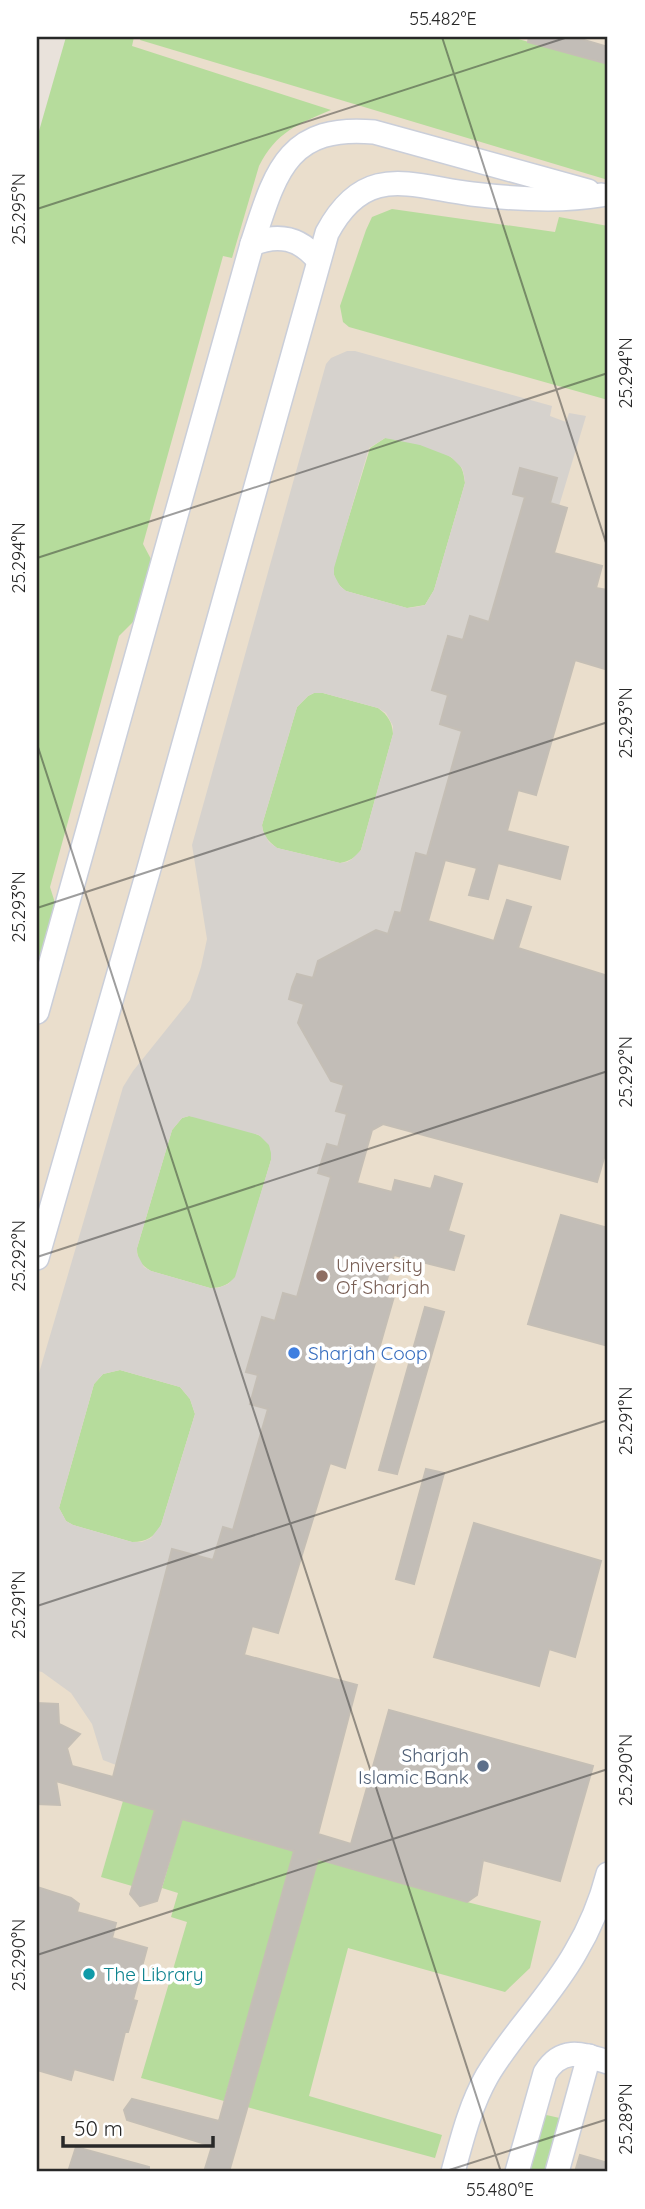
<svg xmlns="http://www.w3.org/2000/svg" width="645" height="2209" font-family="Quicksand,sans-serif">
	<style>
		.education { fill: #eadecc }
		.green { fill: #b6dc9c }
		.plaza { fill: #d6d2cd; fill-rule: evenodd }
		.building { fill: #c2bdb7; stroke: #c4beb5; stroke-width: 2 }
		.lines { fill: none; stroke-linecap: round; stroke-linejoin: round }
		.minor-casing { stroke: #caced9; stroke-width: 26 }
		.minor { stroke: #fff; stroke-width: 23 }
		.ticks { fill: none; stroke: #282828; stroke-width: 2; stroke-opacity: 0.45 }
		.education-dot { fill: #8d6e63; stroke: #fff; stroke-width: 2.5 }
		.shop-dot { fill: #3f7fe0; stroke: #fff; stroke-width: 2.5 }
		.service-dot { fill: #5c6f8a; stroke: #fff; stroke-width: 2.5 }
		.culture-dot { fill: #0f9aa8; stroke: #fff; stroke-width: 2.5 }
		.labels { text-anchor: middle; stroke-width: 7; stroke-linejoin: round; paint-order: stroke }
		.education-label { font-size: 19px; fill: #785e54; stroke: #fff; text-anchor: start }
		.shop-label { font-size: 19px; fill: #366cbe; stroke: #fff; text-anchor: start }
		.service-label { font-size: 19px; fill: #4e5e75; stroke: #fff; text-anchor: end }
		.culture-label { font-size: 19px; fill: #0d838f; stroke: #fff; text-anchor: start }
		.neatline { fill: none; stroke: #282828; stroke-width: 2.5 }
		.ticks-label { font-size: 18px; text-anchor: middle; fill: #282828 }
	</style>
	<rect width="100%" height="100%" fill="#e9e2db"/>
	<polygon class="education" points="134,37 608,37 608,2172 37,2172 37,381"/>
	<g class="green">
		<path d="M66 37H134L132 46 331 110C298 124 276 132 259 166L232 258 223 256 143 544 152 561 138 617 119 636 50 887 56 906 43 954 37 960V138Z"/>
		<polygon points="141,37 511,37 608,64 608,180 140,40"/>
		<polygon points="392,209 555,232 559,217 608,226 608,400 349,327 343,322 340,306 366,230 372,217"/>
		<path d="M385 438C403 439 446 449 458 463 463 468 464 476 465 483L434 590 425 605 407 608 346 591C338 585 334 579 333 569L370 448Z"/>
		<path d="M314 693H323L378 708C388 715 392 722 393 734L361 850C355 858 350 861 340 863L277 848C268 841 263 836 262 825L297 707 308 696Z"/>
		<path d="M189 1116C202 1117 256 1131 265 1139 271 1145 272 1152 271 1160L236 1277C228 1285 221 1288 210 1288L151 1271C141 1265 137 1260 137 1248L172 1130 182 1118Z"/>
		<path d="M120 1370 180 1387 190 1399 195 1414 161 1525C154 1537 147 1542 132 1542L73 1525 66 1521 59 1508 94 1384 103 1374Z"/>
		<polygon points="123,1801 155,1810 132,1886 101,1877"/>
		<polygon points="182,1819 294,1851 224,2101 141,2078 187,1922 171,1917 178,1893 162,1888"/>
		<polygon points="318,1859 467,1902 541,1921 530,1968 505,1992 348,1948 309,2096 442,2135 435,2158 247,2107"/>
		<polygon points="542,2114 564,2119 549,2172 526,2172"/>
	</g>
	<path class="plaza" d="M347 351H355L552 406 550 416 566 422 569 413 586 416 559 506 550 503 557 478 520 468 513 493 525 497 489 622 470 616 463 640 447 636 432 690 448 695 440 724 462 731 427 856 412 872 401 913 395 912 388 934 376 930 318 961 313 978 296 974 289 998 304 1004 298 1023 331 1081 344 1085 336 1111 347 1114 338 1147 327 1144 318 1173 331 1177 297 1297 283 1293 275 1321 262 1318 246 1372 258 1375 250 1404 268 1409 233 1530 223 1527 213 1560 172 1550 116 1765 103 1760 92 1724 71 1693 42 1672 37 1671V1380L123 1087 133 1071 190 1000 201 967 207 939 192 845 326 364 331 358ZM385 438 420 445 451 457 462 468 464 475 465 483 434 590 425 605 416 607 407 608 346 591 340 586 334 575V568L369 448ZM314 693H323L378 708 386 713 393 726V734L361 850 352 859 347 862 340 863 277 848 269 842 263 831 262 825 297 707 308 696ZM189 1116 259 1135 269 1145 271 1153V1160L235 1277 228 1284 218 1288H210L151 1271 144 1267 137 1254V1248L172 1130 182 1118ZM120 1370 180 1387 190 1399 195 1414 161 1525 151 1538 142 1542H132L73 1525 66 1521 59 1508 94 1384 103 1374Z"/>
	<g class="building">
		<polygon points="529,37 574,37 608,47 608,64 528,42"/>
		<polygon points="520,468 557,478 550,503 567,508 554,553 602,566 596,588 608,590 608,670 575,660 536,795 518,790 507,831 568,847 560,879 498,863 488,899 469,895 477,868 445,860 428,921 494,941 507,900 531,907 518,948 608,976 608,1144 597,1182 383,1124 372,1130 357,1183 392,1192 395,1180 431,1189 435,1176 462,1184 448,1231 464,1236 454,1270 394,1255 384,1290 395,1293 345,1468 330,1463 278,1633 252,1626 244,1655 357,1685 318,1834 351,1844 389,1710 593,1766 560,1881 483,1860 477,1895 467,1902 318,1859 229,2172 204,2172 212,2146 127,2120 124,2110 132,2099 219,2121 294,1851 182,1819 157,1901 140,1906 130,1894 155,1810 56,1781 60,1805 37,1804 37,1703 58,1704 59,1724 80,1734 67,1748 72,1766 113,1777 172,1549 213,1560 223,1527 233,1530 268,1409 250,1404 258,1375 246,1372 262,1317 275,1321 283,1293 297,1297 331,1177 318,1173 327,1144 338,1147 347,1114 336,1111 344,1085 331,1081 298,1023 304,1004 289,999 292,987 297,974 313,978 318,961 376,930 388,934 395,912 401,913 416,853 427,856 462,731 440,724 448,695 432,690 448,636 463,640 470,616 489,622 525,497 513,494"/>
		<polygon points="561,1215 608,1228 608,1346 528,1324"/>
		<polygon points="425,1307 444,1312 397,1474 379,1470"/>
		<polygon points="426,1469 444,1473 414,1584 396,1579"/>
		<polygon points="474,1523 601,1561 575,1657 549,1649 539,1686 434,1657"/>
		<polygon points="37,1887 71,1898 79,1904 77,1912 116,1923 112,1938 147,1948 133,2000 137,2001 128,2032 125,2032 113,2080 74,2069 71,2080 37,2070"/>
		<polygon points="76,2147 149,2167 149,2172 68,2172"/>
		<polygon points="580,2155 608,2163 608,2172 575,2172"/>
	</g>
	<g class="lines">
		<defs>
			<g id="minor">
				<path d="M252 244C279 233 300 238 318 260"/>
				<path d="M37 1012 252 244C275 174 286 124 374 132L588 191"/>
				<path d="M37 1258 148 872 327 233C365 162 409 186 472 194 514 199 560 202 601 195"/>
				<path d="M453 2172C462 2139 470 2106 487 2076 513 2032 550 1997 575 1953 590 1928 601 1901 608 1874"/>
				<path d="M517 2172 545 2073C562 2046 582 2054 608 2062"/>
				<polyline points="557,2172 589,2056"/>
			</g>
		</defs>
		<use href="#minor" class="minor-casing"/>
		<use href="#minor" class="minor"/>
	</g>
	<path class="ticks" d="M442 37 608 549M37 209 568 37M37 558 608 373M37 744 501 2172M37 908 608 722M37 1257 608 1071M37 1606 608 1420M37 1955 608 1769M443 2172 608 2119"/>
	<circle class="education-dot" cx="322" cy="1276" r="7"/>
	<circle class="shop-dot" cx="294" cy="1353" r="7"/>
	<circle class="service-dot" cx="483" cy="1766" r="7"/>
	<circle class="culture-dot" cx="89" cy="1974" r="7"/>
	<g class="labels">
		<g class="education-label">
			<text x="336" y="1272">University<tspan x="336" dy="22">Of Sharjah</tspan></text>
		</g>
		<g class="shop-label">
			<text x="308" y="1360">Sharjah Coop</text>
		</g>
		<g class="service-label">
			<text x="469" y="1762">Sharjah<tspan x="469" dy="22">Islamic Bank</tspan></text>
		</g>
		<g class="culture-label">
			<text x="103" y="1981">The Library</text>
		</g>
	</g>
	<rect width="645" height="2209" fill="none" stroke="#ffffff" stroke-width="77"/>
	<path d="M63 2136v10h150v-10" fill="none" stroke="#282828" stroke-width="3.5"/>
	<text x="74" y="2136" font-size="21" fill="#282828" stroke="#ffffff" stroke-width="5" paint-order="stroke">50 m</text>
	<rect x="38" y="38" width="568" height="2132" class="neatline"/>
	<g class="ticks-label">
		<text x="443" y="25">55.482°E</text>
		<text transform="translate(19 209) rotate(-90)" y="6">25.295°N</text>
		<text transform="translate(626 373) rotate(-90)" y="6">25.294°N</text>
		<text transform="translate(19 558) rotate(-90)" y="6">25.294°N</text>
		<text transform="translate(626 723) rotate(-90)" y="6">25.293°N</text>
		<text transform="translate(19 907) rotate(-90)" y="6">25.293°N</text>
		<text transform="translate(626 1072) rotate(-90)" y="6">25.292°N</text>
		<text transform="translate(19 1256) rotate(-90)" y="6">25.292°N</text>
		<text transform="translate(626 1421) rotate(-90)" y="6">25.291°N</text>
		<text transform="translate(19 1605) rotate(-90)" y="6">25.291°N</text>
		<text transform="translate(626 1770) rotate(-90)" y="6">25.290°N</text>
		<text transform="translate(19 1955) rotate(-90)" y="6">25.290°N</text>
		<text transform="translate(626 2119) rotate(-90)" y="6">25.289°N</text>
		<text x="500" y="2196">55.480°E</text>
	</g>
</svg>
